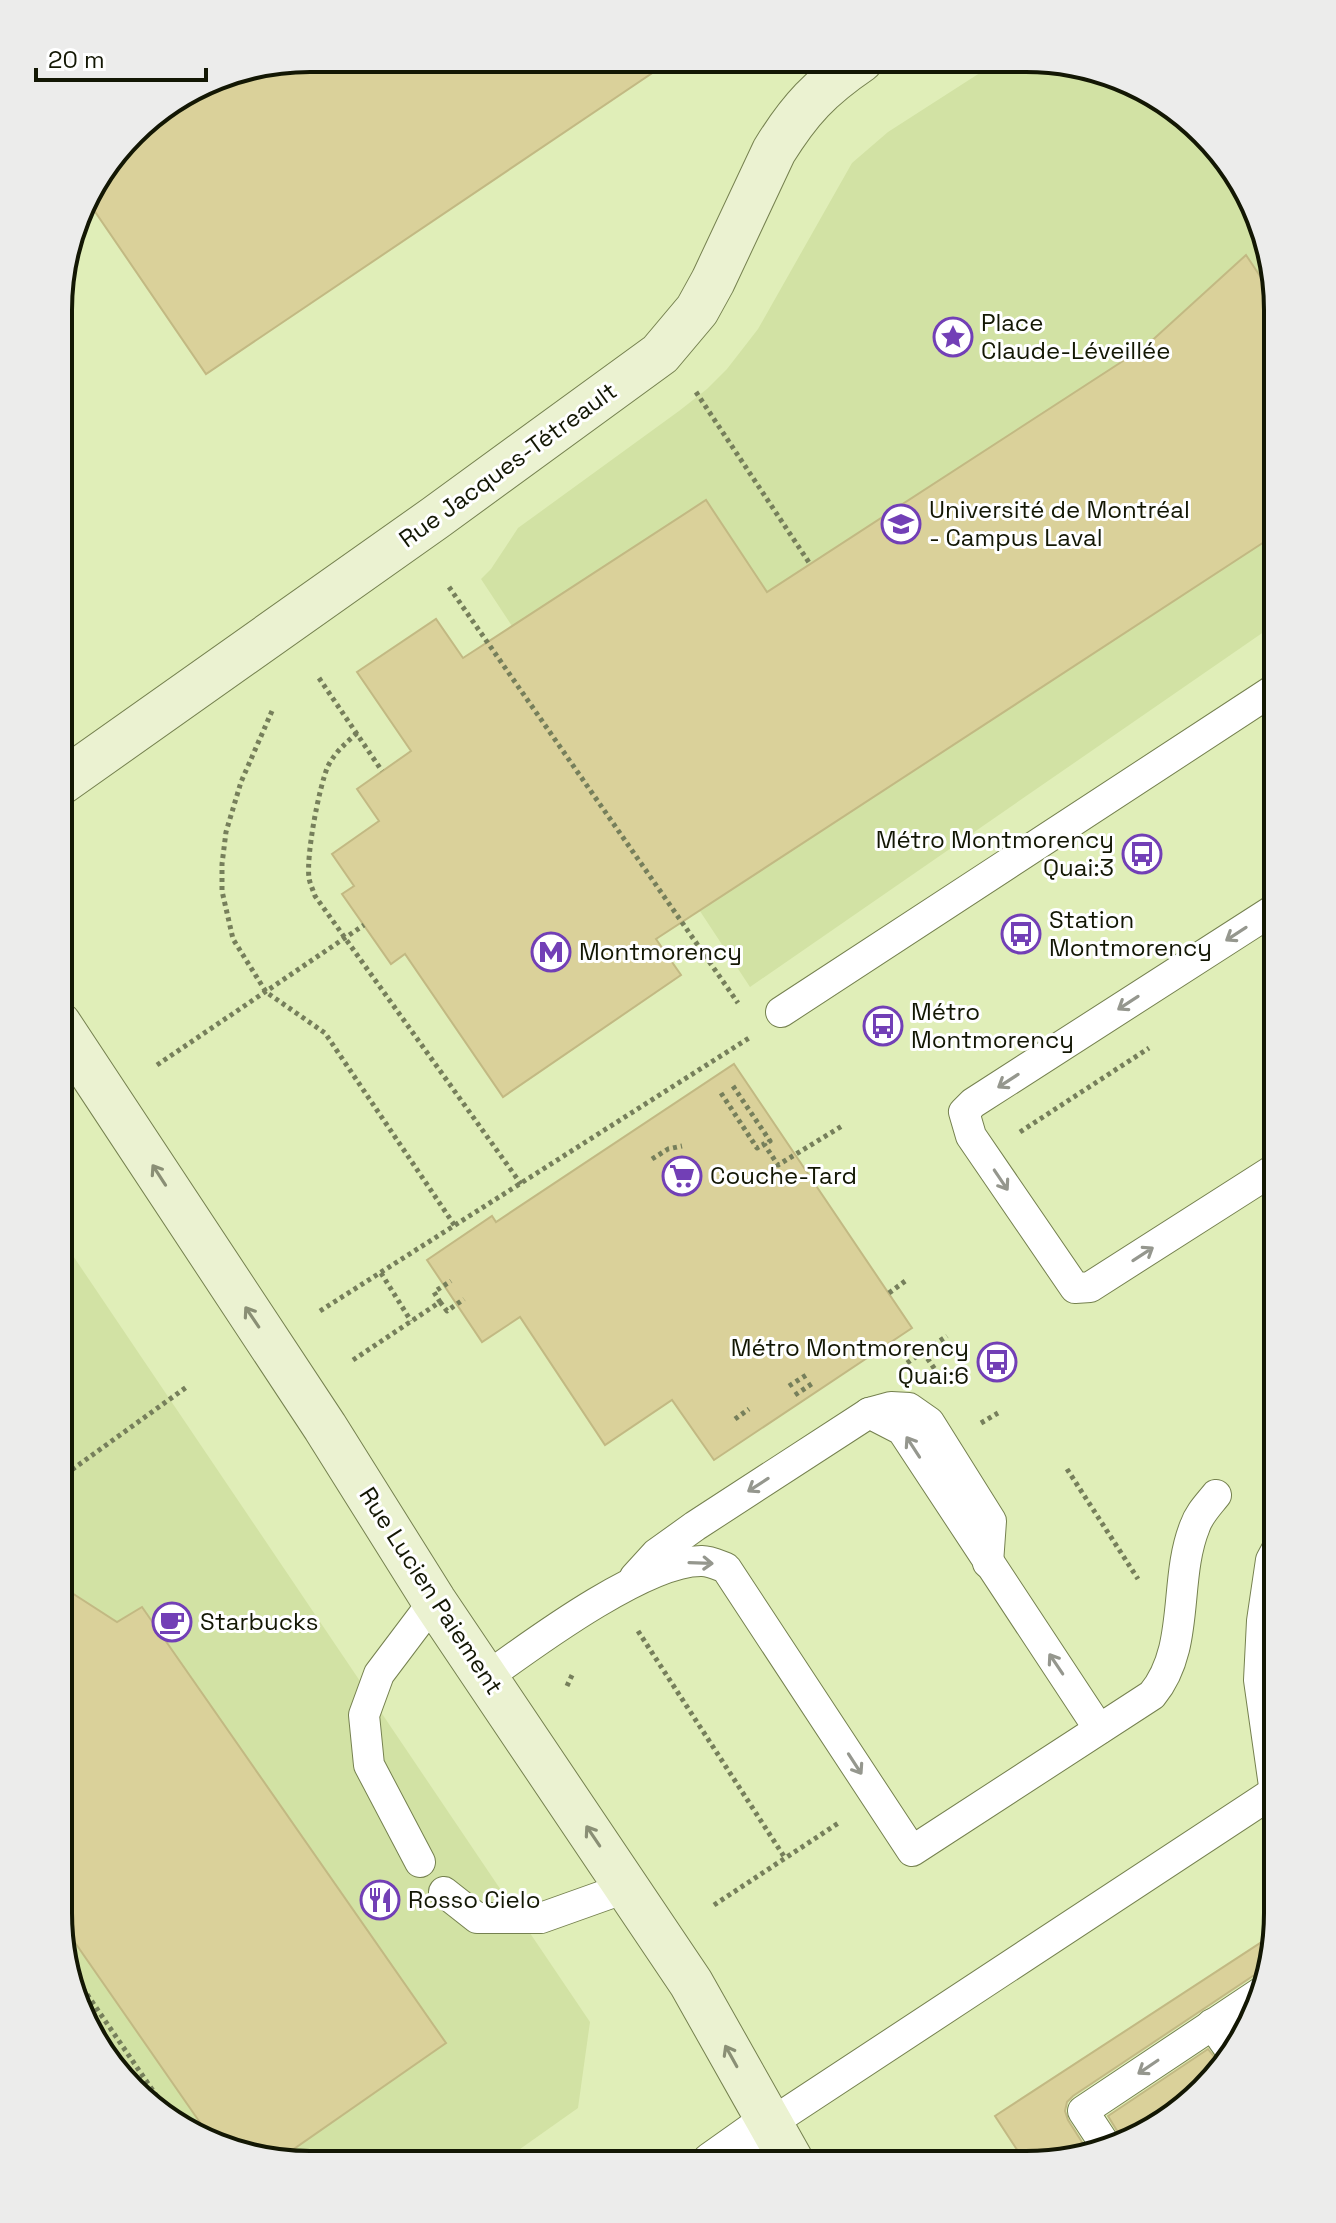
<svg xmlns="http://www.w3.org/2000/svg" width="1336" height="2223" font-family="'Space Grotesk',sans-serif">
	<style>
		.built { fill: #d2e2a4 }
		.building { fill: #dad19a; stroke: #c2b983; stroke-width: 2 }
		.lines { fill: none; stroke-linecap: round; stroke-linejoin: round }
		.lane-casing { stroke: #75814f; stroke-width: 32 }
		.street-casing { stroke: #75814f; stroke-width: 46 }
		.secondary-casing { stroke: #75814f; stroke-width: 46 }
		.path { stroke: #767f5b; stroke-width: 5; stroke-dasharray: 4 4; stroke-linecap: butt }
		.lane { stroke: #fff; stroke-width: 30 }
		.street { stroke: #fff; stroke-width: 44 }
		.secondary { stroke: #ebf2d1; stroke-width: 44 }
		.oneway { stroke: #95978e }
		.oneway2 { stroke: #8a8f75 }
		.labels { text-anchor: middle; stroke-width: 6; stroke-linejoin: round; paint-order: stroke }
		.poi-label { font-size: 24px; fill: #131704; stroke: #fff; text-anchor: start }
		.street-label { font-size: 24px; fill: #131704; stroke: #fff }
		.rim { fill: none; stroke: #131704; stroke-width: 4 }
	</style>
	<rect width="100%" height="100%" fill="#e0eeb8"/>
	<g class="built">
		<polygon points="1000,60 1059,60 1180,110 1259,214 1278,310 1278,622 750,987 481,579 491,569 518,528 679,411 707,389 727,369 758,329 852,163 888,132"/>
		<polygon points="59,1235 590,2022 578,2108 499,2164 278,2163 156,2113 77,2009 58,1913"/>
	</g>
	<g class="building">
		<polygon points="310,58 646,59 673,59 206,374 85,197 144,121 214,77"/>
		<polygon points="1246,255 1276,300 1278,310 1278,533 656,939 681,975 503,1097 405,954 391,964 342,894 354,886 332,854 379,821 357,789 411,751 357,672 436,619 463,658 706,500 767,592 1146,346"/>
		<polygon points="734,1064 912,1328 714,1460 672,1400 605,1445 520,1317 482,1342 427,1260 492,1216 496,1222"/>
		<polygon points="58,1584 117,1622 142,1607 446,2043 275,2162 208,2134 60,1921"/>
		<polygon points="1277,1932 1267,1974 1253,1976 1073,2096 1067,2102 1065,2111 1068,2120 1089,2153 1027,2165 995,2116"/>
		<polygon points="1208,2049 1223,2068 1125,2144 1108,2116"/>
	</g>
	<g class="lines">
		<defs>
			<g id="lane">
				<polyline points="781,1012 1278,687"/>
				<polyline points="1278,1167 1090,1287 1075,1288 971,1136 964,1112 973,1103 1278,907"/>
				<polyline points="869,1413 891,1407 909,1408 929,1422 991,1521 988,1563"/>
				<polyline points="635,1577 656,1554 695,1526 869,1413 902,1430 1099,1729"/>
				<path d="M487 1677C534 1643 646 1560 702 1561 710 1561 718 1565 726 1568L912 1851 1152 1695C1191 1648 1173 1580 1195 1526 1199 1514 1208 1505 1216 1495"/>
				<polyline points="1275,1793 1259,1680 1262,1621 1271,1560 1278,1547"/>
				<polyline points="420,1862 369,1765 364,1715 379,1674 434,1601"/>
				<polyline points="444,1892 477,1918 541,1918 628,1887"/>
				<polyline points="1212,2024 1233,2054"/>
				<polyline points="768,2125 1277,1790"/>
				<polyline points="1108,2149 1083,2111 1263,1991"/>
			</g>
			<polyline id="street" points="713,2164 768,2125"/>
			<g id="secondary">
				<path d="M59 784 435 518 660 354 697 310 713 281 774 151C800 109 820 88 861 60"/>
				<polyline points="59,1024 325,1427 434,1601 691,1983 793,2164"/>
			</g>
		</defs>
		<use href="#lane" class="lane-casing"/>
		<use href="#street" class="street-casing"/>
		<use href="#secondary" class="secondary-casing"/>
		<g class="path">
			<polyline points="696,392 810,564"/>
			<polyline points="449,587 738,1003"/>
			<polyline points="319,678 382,771"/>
			<polyline points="272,711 241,782 226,832 222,864 222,891 233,939 266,992 325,1033 455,1226"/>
			<path d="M357 733C346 743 335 752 328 766 319 787 306 855 309 878 310 884 313 890 315 896L521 1184"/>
			<polyline points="157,1065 364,925"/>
			<polyline points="733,1086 770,1141 764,1144 778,1165 842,1126"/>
			<polyline points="721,1093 757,1148 764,1144"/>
			<polyline points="1020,1132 1149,1048"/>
			<polyline points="652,1159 668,1149 682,1146"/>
			<polyline points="381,1273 411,1321"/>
			<polyline points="889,1293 908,1279"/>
			<polyline points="440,1302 447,1311 464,1299"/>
			<polyline points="320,1311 749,1038"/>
			<polyline points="923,1352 936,1371"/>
			<polyline points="353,1360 440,1302 434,1292 451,1281"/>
			<polyline points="907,1363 947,1336"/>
			<polyline points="789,1386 808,1374"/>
			<polyline points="795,1395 813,1383"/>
			<polyline points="735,1419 749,1409"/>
			<polyline points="981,1423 998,1413"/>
			<polyline points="1067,1469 1138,1579"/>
			<polyline points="59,1479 188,1386"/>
			<polyline points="638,1631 785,1858"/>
			<polyline points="567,1686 573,1673"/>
			<polyline points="714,1905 840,1822"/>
			<polyline points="69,1968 173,2120"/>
		</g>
		<use href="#lane" class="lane"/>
		<use href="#street" class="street"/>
		<use href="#secondary" class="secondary"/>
	</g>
	<defs><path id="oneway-shaft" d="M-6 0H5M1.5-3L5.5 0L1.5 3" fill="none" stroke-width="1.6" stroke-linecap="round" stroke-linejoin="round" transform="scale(2)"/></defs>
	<g class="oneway">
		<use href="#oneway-shaft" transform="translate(1236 934) rotate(147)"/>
		<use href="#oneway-shaft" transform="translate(1128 1003) rotate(147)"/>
		<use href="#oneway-shaft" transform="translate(1008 1081) rotate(147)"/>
		<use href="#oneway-shaft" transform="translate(1001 1180) rotate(56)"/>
		<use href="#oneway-shaft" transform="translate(1143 1254) rotate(-33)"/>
		<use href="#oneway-shaft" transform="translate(913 1447) rotate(-123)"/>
		<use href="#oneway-shaft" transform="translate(758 1485) rotate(147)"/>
		<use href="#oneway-shaft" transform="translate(701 1563) rotate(2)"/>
		<use href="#oneway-shaft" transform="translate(1056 1664) rotate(-124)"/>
		<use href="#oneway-shaft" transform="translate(855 1764) rotate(57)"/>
		<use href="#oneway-shaft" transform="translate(1148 2067) rotate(146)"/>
	</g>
	<g class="oneway2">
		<use href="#oneway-shaft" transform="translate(159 1175) rotate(-123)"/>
		<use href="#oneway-shaft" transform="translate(252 1317) rotate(-124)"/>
		<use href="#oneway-shaft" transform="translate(593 1836) rotate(-124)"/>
		<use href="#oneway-shaft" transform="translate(731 2056) rotate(-119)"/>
	</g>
	<defs>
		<symbol id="sight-ring" viewBox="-11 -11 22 22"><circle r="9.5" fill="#fff" stroke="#723fb6" stroke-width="1.5"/><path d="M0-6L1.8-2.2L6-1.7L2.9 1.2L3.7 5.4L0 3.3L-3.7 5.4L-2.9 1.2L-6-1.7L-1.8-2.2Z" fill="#723fb6"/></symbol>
		<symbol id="university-ring" viewBox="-11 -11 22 22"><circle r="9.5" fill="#fff" stroke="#723fb6" stroke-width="1.5"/><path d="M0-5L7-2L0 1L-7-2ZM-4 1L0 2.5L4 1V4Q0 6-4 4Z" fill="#723fb6"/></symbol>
		<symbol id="bus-ring" viewBox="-11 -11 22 22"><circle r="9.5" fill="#fff" stroke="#723fb6" stroke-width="1.5"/><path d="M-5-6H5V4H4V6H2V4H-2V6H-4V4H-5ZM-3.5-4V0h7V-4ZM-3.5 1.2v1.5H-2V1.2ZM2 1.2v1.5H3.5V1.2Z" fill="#723fb6"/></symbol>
		<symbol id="metro-ring" viewBox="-11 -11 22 22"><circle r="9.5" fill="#fff" stroke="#723fb6" stroke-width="1.5"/><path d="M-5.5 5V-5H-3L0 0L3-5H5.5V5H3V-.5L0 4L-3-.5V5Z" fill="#723fb6"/></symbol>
		<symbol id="supermarket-ring" viewBox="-11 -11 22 22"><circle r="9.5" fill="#fff" stroke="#723fb6" stroke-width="1.5"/><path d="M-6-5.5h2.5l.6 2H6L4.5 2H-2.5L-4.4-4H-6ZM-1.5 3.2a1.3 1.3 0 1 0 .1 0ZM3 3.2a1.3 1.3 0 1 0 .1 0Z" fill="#723fb6"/></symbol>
		<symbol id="cafe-ring" viewBox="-11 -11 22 22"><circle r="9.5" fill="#fff" stroke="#723fb6" stroke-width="1.5"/><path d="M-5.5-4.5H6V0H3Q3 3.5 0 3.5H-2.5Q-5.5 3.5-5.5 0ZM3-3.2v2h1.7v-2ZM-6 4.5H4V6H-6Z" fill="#723fb6"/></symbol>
		<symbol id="restaurant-ring" viewBox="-11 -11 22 22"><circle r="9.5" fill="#fff" stroke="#723fb6" stroke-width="1.5"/><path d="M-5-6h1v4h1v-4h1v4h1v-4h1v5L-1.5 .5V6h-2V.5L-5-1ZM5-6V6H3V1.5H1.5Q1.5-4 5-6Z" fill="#723fb6"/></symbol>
	</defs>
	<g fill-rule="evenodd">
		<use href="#sight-ring" x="931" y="315" width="44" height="44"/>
		<use href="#university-ring" x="879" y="502" width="44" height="44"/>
		<use href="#bus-ring" x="1120" y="832" width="44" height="44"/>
		<use href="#bus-ring" x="999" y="912" width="44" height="44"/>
		<use href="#metro-ring" x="529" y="930" width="44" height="44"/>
		<use href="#bus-ring" x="861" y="1004" width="44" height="44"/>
		<use href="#supermarket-ring" x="660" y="1154" width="44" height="44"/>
		<use href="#bus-ring" x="975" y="1340" width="44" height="44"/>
		<use href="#cafe-ring" x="150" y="1600" width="44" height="44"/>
		<use href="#restaurant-ring" x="358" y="1878" width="44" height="44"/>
	</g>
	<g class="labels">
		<g class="poi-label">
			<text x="981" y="331">Place<tspan x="981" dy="28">Claude-Léveillée</tspan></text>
			<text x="929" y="518">Université de Montréal<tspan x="929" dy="28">- Campus Laval</tspan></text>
			<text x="1114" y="848" text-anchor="end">Métro Montmorency<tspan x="1114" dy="28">Quai:3</tspan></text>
			<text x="1049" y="928">Station<tspan x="1049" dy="28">Montmorency</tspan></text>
			<text x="579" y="960">Montmorency</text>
			<text x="911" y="1020">Métro<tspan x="911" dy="28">Montmorency</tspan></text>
			<text x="710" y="1184">Couche-Tard</text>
			<text x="969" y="1356" text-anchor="end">Métro Montmorency<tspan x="969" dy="28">Quai:6</tspan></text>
			<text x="200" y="1630">Starbucks</text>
			<text x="408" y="1908">Rosso Cielo</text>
		</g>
		<g class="street-label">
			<text transform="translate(508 465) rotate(-36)" y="8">Rue Jacques-Tétreault</text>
			<text transform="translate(431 1591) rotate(57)" y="8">Rue Lucien Paiement</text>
		</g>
	</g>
	<path d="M0 0H1336V2223H0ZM310 72H1026A238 238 0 0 1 1264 310V1913A238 238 0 0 1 1026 2151H310A238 238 0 0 1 72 1913V310A238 238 0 0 1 310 72Z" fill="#ececeb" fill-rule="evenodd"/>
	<path class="rim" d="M310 72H1026A238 238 0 0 1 1264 310V1913A238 238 0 0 1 1026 2151H310A238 238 0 0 1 72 1913V310A238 238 0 0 1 310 72Z"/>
	<path d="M36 68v12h170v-12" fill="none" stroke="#131704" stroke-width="4"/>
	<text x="48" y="68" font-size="24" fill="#131704" stroke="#ffffff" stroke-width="6" paint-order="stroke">20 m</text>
</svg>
